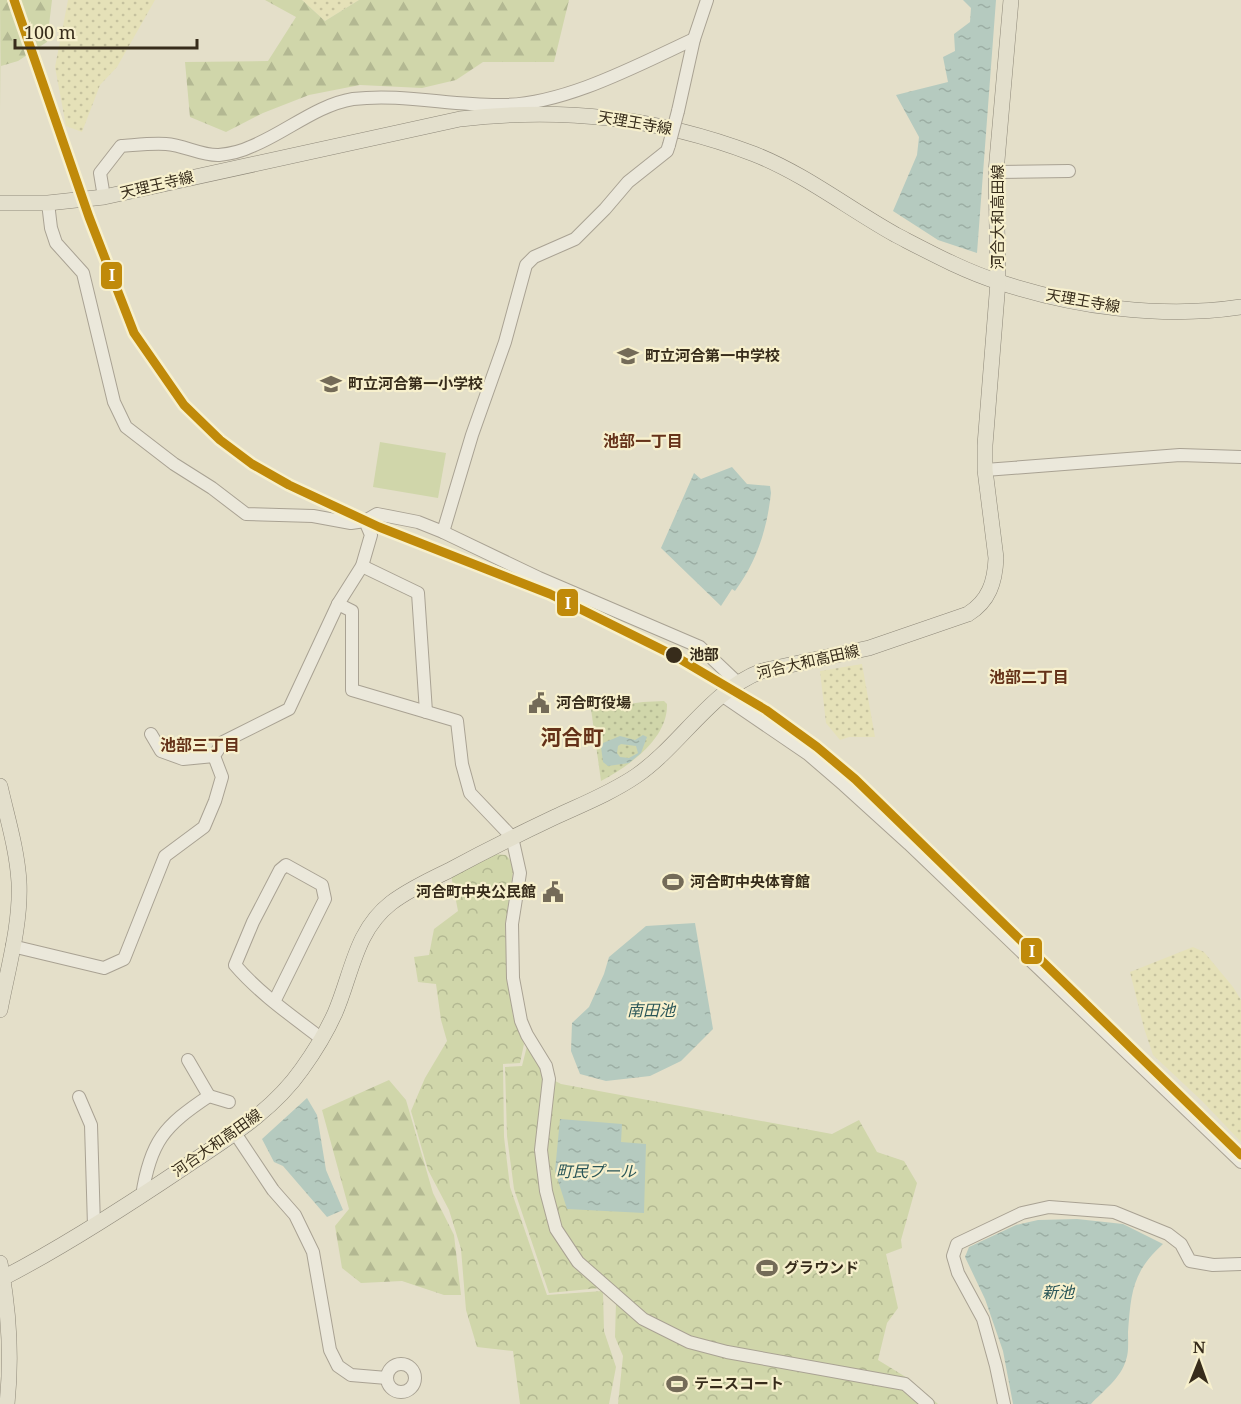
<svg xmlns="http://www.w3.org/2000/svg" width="1241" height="1404" font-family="'Noto Serif','Noto Sans JP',serif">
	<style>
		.farmland { fill: url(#farmland-dots) }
		.grass { fill: #d0d6aa }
		.forest { fill: url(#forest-firs) }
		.park { fill: url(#park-crowns) }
		.garden { fill: url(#garden-dots) }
		.water { fill: url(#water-ripples); fill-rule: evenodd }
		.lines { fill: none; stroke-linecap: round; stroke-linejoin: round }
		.minor-casing { stroke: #a9a293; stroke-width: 14 }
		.major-casing { stroke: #8e8879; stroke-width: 16 }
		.minor { stroke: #ebe8db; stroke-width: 12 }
		.major { stroke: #e3dfcc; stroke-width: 15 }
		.minor-bridge-casing { stroke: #a9a293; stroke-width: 14; stroke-linecap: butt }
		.minor-bridge { stroke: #ebe8db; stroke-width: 12 }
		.rail-1-casing { stroke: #f7f0cd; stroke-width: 14 }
		.rail-1 { stroke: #c08a0a; stroke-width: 9 }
		.stop-dot { fill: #372c1b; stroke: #f7f0cd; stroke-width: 2 }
		.labels { text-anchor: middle; stroke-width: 4.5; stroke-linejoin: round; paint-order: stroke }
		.street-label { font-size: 15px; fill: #372c1b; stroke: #f7f0cd }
		.poi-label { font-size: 15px; font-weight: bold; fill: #372c1b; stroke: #f7f0cd; text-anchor: start }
		.stop-label { font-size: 15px; font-weight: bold; fill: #372c1b; stroke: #f7f0cd; text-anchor: start }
		.neighbourhood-label { font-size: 16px; font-weight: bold; fill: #653219; stroke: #f7f0cd }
		.water-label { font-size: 16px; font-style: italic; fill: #295557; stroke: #f7f0cd }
		.district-label { font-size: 21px; font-weight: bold; fill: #653219; stroke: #f7f0cd }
		.line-badge { stroke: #f7f0cd; stroke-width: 2 }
		.badge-label { font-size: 16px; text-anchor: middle; font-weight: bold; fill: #fff }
	</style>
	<defs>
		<pattern id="farmland-dots" width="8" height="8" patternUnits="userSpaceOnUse" patternTransform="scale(1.5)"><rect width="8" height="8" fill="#e5e1b8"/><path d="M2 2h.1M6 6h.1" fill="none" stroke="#c5c19e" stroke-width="1.8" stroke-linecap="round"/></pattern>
		<pattern id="forest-firs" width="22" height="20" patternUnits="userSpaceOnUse" patternTransform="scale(1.5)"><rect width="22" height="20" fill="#d0d6aa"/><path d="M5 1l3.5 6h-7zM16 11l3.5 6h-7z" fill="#b3b892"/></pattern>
		<pattern id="park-crowns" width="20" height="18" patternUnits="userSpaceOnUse" patternTransform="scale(1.5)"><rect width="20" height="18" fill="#d0d6aa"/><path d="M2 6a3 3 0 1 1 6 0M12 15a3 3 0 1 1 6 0" fill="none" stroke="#b3b892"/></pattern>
		<pattern id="garden-dots" width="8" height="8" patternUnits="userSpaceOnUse" patternTransform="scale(1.5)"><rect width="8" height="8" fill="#d0d6aa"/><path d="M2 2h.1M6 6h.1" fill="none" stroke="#b3b892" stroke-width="1.8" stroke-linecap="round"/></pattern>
		<pattern id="water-ripples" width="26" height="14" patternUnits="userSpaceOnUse" patternTransform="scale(1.5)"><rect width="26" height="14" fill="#b5cabf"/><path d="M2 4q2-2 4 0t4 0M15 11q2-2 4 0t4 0" fill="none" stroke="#9caea4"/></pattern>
	</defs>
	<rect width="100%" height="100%" fill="#e4dfc9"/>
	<g class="farmland">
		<polygon points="68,0 155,0 117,67 100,85 82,132 66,126 55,67"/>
		<polygon points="302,0 359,0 325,21"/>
		<polygon points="862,664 875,737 849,737 840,740 826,723 820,671"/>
		<polygon points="1193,947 1204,952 1233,987 1241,1000 1241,1142 1202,1101 1153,1055 1144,1028 1130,972"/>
	</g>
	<polygon class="grass" points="380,442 446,453 438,498 373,487"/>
	<g class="forest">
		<polygon points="0,0 52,0 47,42 18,61 1,66 1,112"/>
		<polygon points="265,0 302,0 325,21 359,0 569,0 554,62 483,62 456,80 422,88 360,85 309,95 263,113 226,132 190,117 185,62 268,61 296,17"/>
		<polygon points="389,1080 406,1100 433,1193 454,1235 461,1295 444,1295 402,1281 361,1283 342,1268 335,1226 349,1209 322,1110"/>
	</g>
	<polygon class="park" points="492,854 506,855 514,865 505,926 507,966 513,1016 524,1044 520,1063 503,1064 504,1137 510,1187 547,1295 602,1291 600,1288 549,1293 514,1189 507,1136 505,1067 522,1066 527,1046 544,1075 561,1084 832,1134 859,1120 877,1152 904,1161 917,1183 901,1240 902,1248 886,1254 898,1308 887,1323 878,1360 909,1379 938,1404 618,1404 623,1356 615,1337 616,1302 603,1291 604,1331 616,1367 609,1404 520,1404 513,1351 477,1347 466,1310 461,1249 449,1210 428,1170 411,1111 425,1078 447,1041 441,1020 436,984 418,982 414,957 429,955 434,929 458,911 451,875"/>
	<path class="garden" d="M664 701 667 704C668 739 629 766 601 781L591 709 643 702Z"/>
	<g class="water">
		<polygon points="963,0 996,0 977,253 938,240 893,211 917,155 919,137 896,95 948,82 943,57 955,51 954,34 970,22 971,8"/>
		<path d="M732 467 747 484 770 486 771 493C767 529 757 561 735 591L732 589 721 606 661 548 694 473 701 479Z"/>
		<path d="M643 735 647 737 641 753 629 763 608 766 603 762 601 747 603 743 620 736 635 740ZM621 744 636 746 638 753 629 758 620 757 617 753 618 746Z"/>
		<polygon points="695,923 713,1029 681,1061 650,1076 606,1081 580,1074 571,1051 572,1023 589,1007 604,974 609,957 646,926"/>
		<polygon points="307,1098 317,1115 326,1170 343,1210 327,1217 283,1166 274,1162 262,1139"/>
		<polygon points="560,1119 622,1124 621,1142 646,1144 644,1213 567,1209 555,1171"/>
		<path d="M1077 1219 1123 1224 1163 1244C1132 1272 1131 1293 1128 1332 1128 1341 1129 1352 1126 1360 1121 1378 1103 1391 1091 1404H1013L1003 1351 985 1299 965 1257 969 1247 1016 1225 1038 1220Z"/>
	</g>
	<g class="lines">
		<defs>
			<g id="minor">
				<polyline points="678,111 694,39 707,0"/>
				<polyline points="996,172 1069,171"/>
				<path d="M104 197 100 173 121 146C136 145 151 143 166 144 184 145 202 156 219 155 228 154 242 151 250 147 284 134 316 105 353 99 402 93 452 106 502 105 564 105 638 65 694 39"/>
				<polyline points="48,203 51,228 56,243 83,273 114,402 126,427 174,464 212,488 246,514 313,516 351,523 365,521 377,514 418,522 443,532 539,578 700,647 738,683"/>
				<polyline points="985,470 1180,455 1241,457"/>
				<polyline points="443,532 472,435 505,342 526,265 534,257 575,239 605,209 628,182 667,151 669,145"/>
				<polyline points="362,566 418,593 426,712"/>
				<polyline points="338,604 352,611 352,690 457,721 462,764 470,793 512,837 520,873 512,924 513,978 521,1021 527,1035 546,1066 549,1079 541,1150 546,1191 556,1229 578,1262 643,1319 689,1342 727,1352 905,1384 928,1404"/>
				<polyline points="723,696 808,754 844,785 909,844 1241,1162"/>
				<polyline points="151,734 161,751 183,759 214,756"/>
				<polyline points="12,946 104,968 124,959 165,856 204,827 215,801 222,777 214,756 223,742 289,709 338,604 362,566 371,535 365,521"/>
				<path d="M274 1002 325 899 322 885 286 865 280 870 253 922 235 965C260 994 292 1016 322 1039"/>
				<polyline points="209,1096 229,1102"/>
				<polyline points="79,1097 91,1125 94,1226"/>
				<polyline points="235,1133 273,1190 295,1215 313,1252 330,1350 338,1366 351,1375 387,1378"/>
				<path d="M142 1196C150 1142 164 1126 209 1096L188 1060"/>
				<circle cx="401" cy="1378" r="14"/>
				<polyline points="1004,1404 996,1366 983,1319 958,1273 953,1256 957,1244 1022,1213 1049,1207 1114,1212 1168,1234 1181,1244 1190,1261 1213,1265 1241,1264"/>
			</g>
			<g id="major">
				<path d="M0 203H48L104 197 460 119C562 107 657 117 754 154 805 174 849 209 896 235 929 252 964 271 999 282 1075 307 1162 319 1241 307"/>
				<path d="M0 786C7 817 17 849 19 882 21 924 8 968 0 1010"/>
				<path d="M0 1263C9 1310 12 1356 7 1404"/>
				<path d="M3 1278C65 1246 125 1207 183 1168 226 1139 272 1112 302 1069 315 1051 326 1033 335 1013 352 974 355 931 391 903 408 890 429 880 448 871 483 852 519 834 555 817 583 804 611 793 636 776 680 746 711 690 762 671L869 648 968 614C989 601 995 582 996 558L985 470V445L998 282 996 172 1011 0"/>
			</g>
		</defs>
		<use href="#minor" class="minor-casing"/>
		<use href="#major" class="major-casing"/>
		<use href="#minor" class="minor"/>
		<use href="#major" class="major"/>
		<defs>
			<polyline id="minor-bridge" points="669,145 678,111"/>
		</defs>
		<use href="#minor-bridge" class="minor-bridge-casing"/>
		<use href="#minor-bridge" class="minor-bridge"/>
		<defs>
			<polyline id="rail-1" points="14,0 89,217 134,333 184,405 220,440 252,464 289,485 379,527 550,594 673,655 766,710 817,747 855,779 1241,1155"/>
		</defs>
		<use href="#rail-1" class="rail-1-casing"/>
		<use href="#rail-1" class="rail-1"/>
	</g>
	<defs>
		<symbol id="school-bare" viewBox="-9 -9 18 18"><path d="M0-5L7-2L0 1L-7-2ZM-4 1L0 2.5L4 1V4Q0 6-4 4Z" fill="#746b58" stroke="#f7f0cd" stroke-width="2.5" paint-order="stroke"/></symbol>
		<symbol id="civic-bare" viewBox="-9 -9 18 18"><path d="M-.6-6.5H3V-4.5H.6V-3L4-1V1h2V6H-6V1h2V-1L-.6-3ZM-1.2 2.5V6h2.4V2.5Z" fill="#746b58" stroke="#f7f0cd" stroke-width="2.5" paint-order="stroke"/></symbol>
		<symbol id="stadium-bare" viewBox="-9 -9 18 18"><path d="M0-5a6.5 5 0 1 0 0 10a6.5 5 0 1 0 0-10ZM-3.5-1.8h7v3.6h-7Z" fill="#746b58" stroke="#f7f0cd" stroke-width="2.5" paint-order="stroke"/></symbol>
	</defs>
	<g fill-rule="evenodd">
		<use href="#school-bare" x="613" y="341" width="30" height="30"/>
		<use href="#school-bare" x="316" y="369" width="30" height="30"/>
		<use href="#civic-bare" x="524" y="688" width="30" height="30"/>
		<use href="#stadium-bare" x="658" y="867" width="30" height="30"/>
		<use href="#civic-bare" x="538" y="877" width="30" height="30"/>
		<use href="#stadium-bare" x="752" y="1253" width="30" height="30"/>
		<use href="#stadium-bare" x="662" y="1369" width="30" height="30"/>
	</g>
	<circle class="stop-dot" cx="674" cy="655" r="9"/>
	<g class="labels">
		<g class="street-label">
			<text transform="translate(635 123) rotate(10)" y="5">天理王寺線</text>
			<text transform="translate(157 185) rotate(-13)" y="5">天理王寺線</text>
			<text transform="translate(998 217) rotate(-90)" y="5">河合大和高田線</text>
			<text transform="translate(1083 301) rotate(10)" y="5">天理王寺線</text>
			<text transform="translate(808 662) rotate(-13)" y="5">河合大和高田線</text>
			<text transform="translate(217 1143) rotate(-35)" y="5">河合大和高田線</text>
		</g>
		<g class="poi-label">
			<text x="645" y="361">町立河合第一中学校</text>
			<text x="348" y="389">町立河合第一小学校</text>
			<text x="556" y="708">河合町役場</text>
			<text x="690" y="887">河合町中央体育館</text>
			<text x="536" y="897" text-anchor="end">河合町中央公民館</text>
			<text x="784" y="1273">グラウンド</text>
			<text x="694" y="1389">テニスコート</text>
		</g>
		<g class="stop-label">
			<text x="689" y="660">池部</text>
		</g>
		<g class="neighbourhood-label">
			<text x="643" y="447">池部一丁目</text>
			<text x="1029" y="683">池部二丁目</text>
			<text x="200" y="751">池部三丁目</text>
		</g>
		<g class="water-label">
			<text x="651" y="1016">南田池</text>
			<text x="596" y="1177">町民プール</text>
			<text x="1058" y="1298">新池</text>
		</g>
		<g class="district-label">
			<text x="572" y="745">河合町</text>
		</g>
	</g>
	<g class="line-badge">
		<rect x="100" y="261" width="23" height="29" rx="6" fill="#c08a0a"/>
		<rect x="556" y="588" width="23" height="29" rx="6" fill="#c08a0a"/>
		<rect x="1020" y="937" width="23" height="28" rx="6" fill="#c08a0a"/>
	</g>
	<g class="badge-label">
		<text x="112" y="281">I</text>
		<text x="568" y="609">I</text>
		<text x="1032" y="957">I</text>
	</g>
	<g transform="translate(1199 1362) rotate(1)" stroke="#f7f0cd" stroke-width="4.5" paint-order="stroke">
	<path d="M0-4.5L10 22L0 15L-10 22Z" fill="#372c1b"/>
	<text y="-9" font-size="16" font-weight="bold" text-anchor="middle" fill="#372c1b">N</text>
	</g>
	<path d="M15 39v9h182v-9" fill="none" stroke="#372c1b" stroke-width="3"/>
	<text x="24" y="39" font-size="18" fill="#372c1b" stroke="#f7f0cd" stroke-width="4.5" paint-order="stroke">100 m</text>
</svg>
